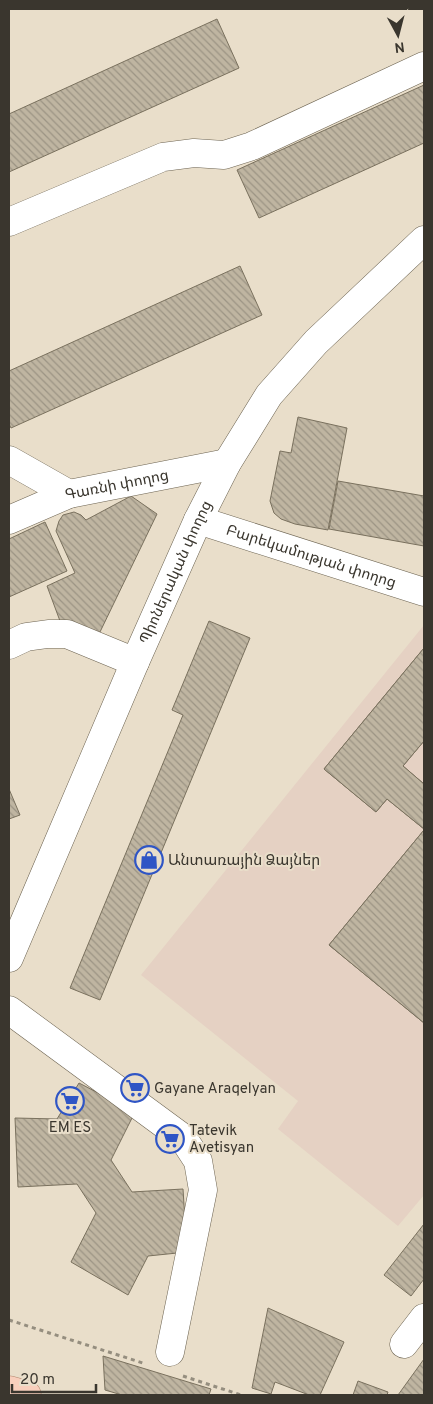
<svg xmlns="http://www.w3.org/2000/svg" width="433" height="1404" font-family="Overpass,'Noto Sans Armenian',sans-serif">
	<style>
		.education { fill: #e5d1c3 }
		.building { fill: url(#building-back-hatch); stroke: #7a715e }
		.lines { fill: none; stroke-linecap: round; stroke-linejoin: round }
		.minor-casing { stroke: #6d6452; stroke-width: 29 }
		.major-casing { stroke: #b2856d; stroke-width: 29 }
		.path { stroke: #958e7f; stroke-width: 3; stroke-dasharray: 4 4; stroke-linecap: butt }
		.minor { stroke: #fff; stroke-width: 28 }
		.major { stroke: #f8cfbc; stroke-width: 28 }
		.labels { text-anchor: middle; stroke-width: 4; stroke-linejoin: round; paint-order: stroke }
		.street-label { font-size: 15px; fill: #3a362e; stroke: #e9deca }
		.poi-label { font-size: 15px; fill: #3a362e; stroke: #e9deca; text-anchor: start }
	</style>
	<defs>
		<pattern id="building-back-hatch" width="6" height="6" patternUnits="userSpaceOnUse" patternTransform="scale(1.25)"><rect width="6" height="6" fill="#bfb5a1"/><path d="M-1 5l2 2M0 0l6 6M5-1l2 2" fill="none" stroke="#9c9484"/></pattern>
	</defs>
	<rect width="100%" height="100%" fill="#e9deca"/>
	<polygon class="education" points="424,625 424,1195 398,1226 278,1129 298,1101 141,975"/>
	<g class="building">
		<polygon points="217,19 239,68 9,172 9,114"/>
		<polygon points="424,85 424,143 259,218 237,170"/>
		<polygon points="240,266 262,315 11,428 9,424 9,371"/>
		<polygon points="298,417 347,428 328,530 295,524 281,519 274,513 270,501 280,451 291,453"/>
		<polygon points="338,481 424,496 424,546 329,529"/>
		<polygon points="131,496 157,514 99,634 60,621 47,586 75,573 56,531 59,521 63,515 74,512 81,515 86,520"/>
		<polygon points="45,522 67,571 9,597 9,539"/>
		<polygon points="209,621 250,638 100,1000 70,988 183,715 172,710"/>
		<polygon points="424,648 424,741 403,766 424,784 424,829 387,799 376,812 324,769"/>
		<polygon points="424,648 424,741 403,766 424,784 424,829 387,799 376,812 324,769"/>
		<polygon points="9,789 20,815 9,819"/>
		<polygon points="424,830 424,1023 329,945"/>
		<polygon points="424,830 424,1023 329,945"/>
		<polygon points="79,1083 135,1112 111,1160 132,1192 183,1189 187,1252 148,1256 128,1295 71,1262 96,1213 77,1184 18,1187 15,1118 57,1119"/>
		<polygon points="424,1224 424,1279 411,1296 384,1275"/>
		<polygon points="268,1308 344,1342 320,1395 309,1395 275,1382 271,1394 252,1388"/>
		<polygon points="103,1356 211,1389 209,1395 122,1395 105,1390"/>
		<polygon points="424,1359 424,1395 398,1395"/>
		<polygon points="358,1381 388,1392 387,1395 353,1395"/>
	</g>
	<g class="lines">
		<defs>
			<g id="minor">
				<polyline points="9,222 163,157 194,153 224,155 252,146 424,66"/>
				<polyline points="9,460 69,494"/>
				<path id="s1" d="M9 520 69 494 227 463"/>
				<path id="s2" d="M198 520 424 592"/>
				<polyline points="9,645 26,637 48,634 67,634 135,662"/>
				<path id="s3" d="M9 958 135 662 198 520 227 463 269 395 316 342 424 240"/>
				<polyline points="9,1010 183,1138 198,1161 203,1190 170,1352"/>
				<polyline points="404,1344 424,1318"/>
			</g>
			<polyline id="major" points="9,1390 27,1395"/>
		</defs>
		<use href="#minor" class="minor-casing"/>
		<use href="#major" class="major-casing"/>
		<g class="path">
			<polyline points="9,1320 146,1364"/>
			<polyline points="183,1376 241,1395"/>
		</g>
		<use href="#minor" class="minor"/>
		<use href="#major" class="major"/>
	</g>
	<defs>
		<symbol id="shop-ring" viewBox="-11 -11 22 22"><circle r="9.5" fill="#e9deca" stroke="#2f55c5" stroke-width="1.5"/><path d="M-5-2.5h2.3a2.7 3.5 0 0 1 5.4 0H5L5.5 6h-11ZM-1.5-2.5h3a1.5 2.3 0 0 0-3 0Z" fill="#2f55c5"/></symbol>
		<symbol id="supermarket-ring" viewBox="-11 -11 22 22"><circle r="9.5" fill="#e9deca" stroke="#2f55c5" stroke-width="1.5"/><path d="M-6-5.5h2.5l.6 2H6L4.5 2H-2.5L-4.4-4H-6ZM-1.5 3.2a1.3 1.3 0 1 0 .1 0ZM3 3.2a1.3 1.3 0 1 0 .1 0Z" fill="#2f55c5"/></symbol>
	</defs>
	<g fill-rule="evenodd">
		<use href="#shop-ring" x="133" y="844" width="32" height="32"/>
		<use href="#supermarket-ring" x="119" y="1072" width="32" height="32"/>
		<use href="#supermarket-ring" x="54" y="1085" width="32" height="32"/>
		<use href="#supermarket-ring" x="154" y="1123" width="32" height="32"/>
	</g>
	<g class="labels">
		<g class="street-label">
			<text dy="5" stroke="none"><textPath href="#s1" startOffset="114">Գառնի փողոց</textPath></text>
			<text dy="5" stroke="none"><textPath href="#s2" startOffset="119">Բարեկամության փողոց</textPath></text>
			<text dy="5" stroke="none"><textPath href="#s3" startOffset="420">Պիոներական փողոց</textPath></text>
		</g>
		<g class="poi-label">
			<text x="168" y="865">Անտառային Ձայներ</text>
			<text x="154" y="1093">Gayane Araqelyan</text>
			<text x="70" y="1132" text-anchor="middle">EM ES</text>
			<text x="189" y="1135">Tatevik<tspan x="189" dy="17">Avetisyan</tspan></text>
		</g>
	</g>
	<rect width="433" height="1404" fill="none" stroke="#3a362e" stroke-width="20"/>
	<g transform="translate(398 35) rotate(173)" stroke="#e9deca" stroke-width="4" paint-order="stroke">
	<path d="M0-4L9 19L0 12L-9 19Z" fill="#3a362e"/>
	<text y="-8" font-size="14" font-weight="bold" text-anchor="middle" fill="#3a362e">N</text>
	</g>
	<path d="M12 1384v8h84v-8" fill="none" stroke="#3a362e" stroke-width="2.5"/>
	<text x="20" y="1384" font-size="15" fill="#3a362e" stroke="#e9deca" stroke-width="4" paint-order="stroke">20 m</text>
</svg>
